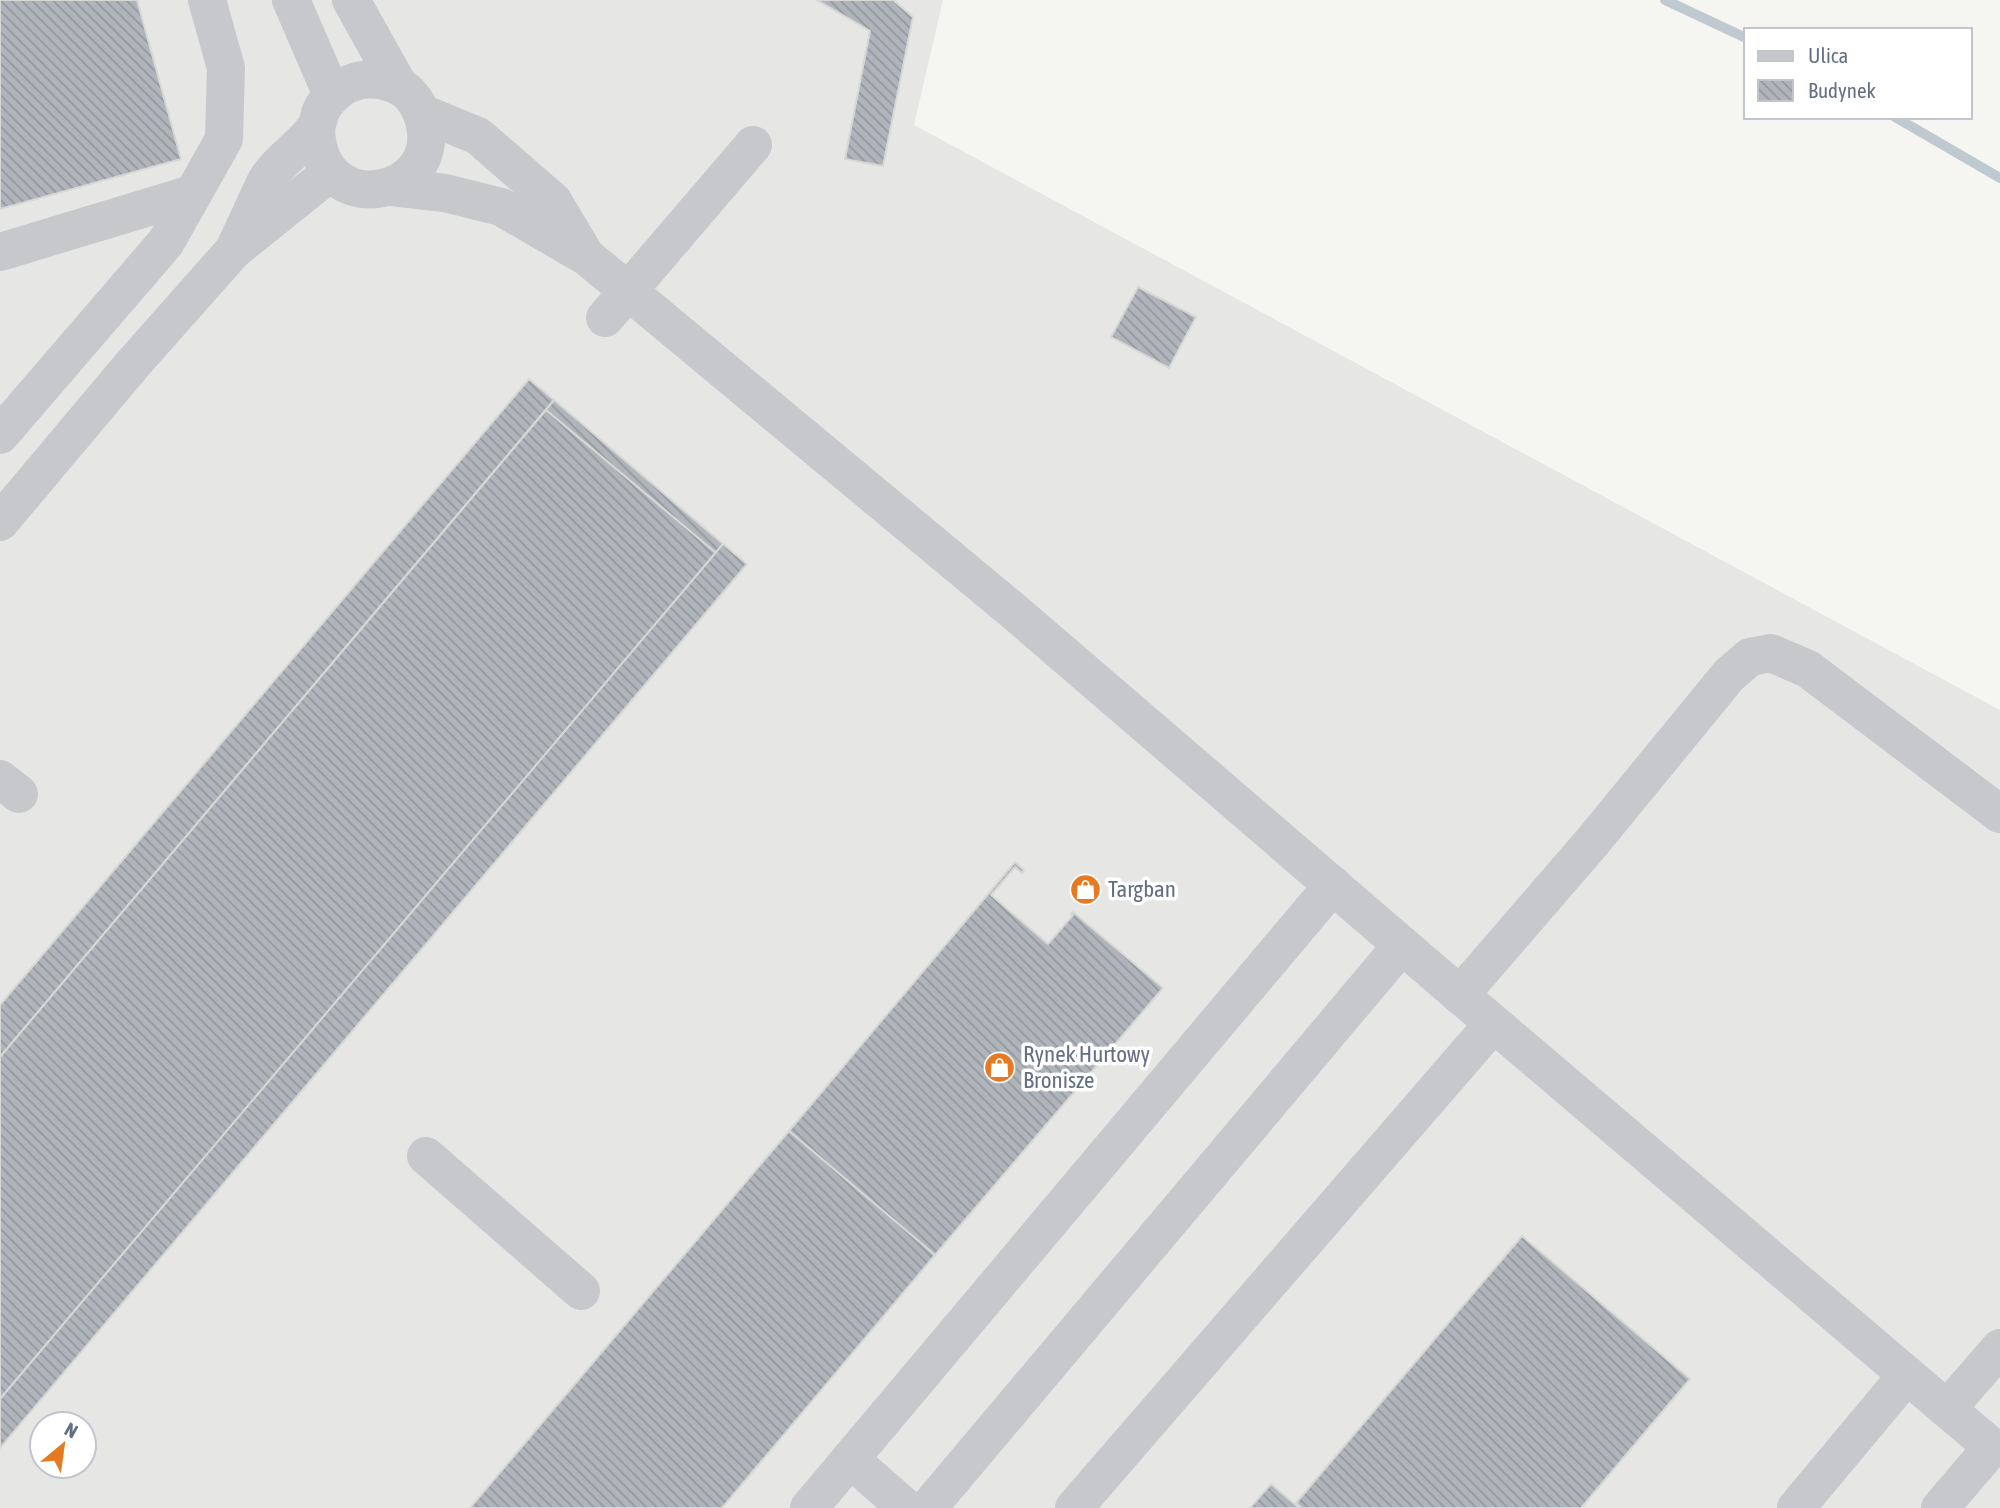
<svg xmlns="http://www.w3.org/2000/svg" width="2000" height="1508" font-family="'Asap Condensed',sans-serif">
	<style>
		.built { fill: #e6e6e5; fill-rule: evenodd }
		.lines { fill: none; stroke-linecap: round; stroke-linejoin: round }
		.stream { stroke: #c1c9d0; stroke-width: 10 }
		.building { fill: url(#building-back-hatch); stroke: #d7d7d5; stroke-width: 2 }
		.minor { stroke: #c6c8cc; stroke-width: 38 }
		.labels { text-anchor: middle; stroke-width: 7; stroke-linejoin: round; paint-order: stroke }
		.poi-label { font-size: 23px; fill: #646f84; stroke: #fff; text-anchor: start }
	</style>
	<defs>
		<pattern id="building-back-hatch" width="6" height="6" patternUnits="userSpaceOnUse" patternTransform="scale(1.75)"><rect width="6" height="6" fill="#b0b5bc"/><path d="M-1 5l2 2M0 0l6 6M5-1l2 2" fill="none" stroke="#93979e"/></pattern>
	</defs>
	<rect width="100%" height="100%" fill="#f5f6f2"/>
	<path class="built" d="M0 0H943L914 125 2000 710V1508H0ZM42 1424H84V1466H42Z"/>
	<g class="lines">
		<g class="stream">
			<polyline points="1665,0 1746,38"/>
			<polyline points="1895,117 2000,178"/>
		</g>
	</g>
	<g class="building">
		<polygon points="0,0 137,0 181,159 0,209"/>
		<polygon points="817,0 893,0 913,17 883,166 845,159 870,31"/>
		<polygon points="1138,287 1196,317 1169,368 1111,337"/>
		<polygon points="529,379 554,400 0,1057 0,1005"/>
		<polygon points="554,400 723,544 716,553 546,410"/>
		<polygon points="546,410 716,553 0,1399 0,1057"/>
		<polygon points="723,544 747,564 0,1448 0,1399"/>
		<polygon points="1015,862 1024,870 1022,873 1015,867 991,895 1048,944 1073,915 1071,914 1073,912 1163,988 935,1255 789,1131"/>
		<polygon points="789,1131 935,1255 722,1508 470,1508"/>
		<polygon points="1522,1236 1690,1379 1581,1508 1302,1508 1296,1503"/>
		<polygon points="1271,1484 1299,1508 1250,1508"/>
	</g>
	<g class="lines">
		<g class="minor">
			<polyline points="291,0 332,95"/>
			<polyline points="351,0 399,86"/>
			<polyline points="422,113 478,136 553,201 584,253"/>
			<polyline points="391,187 445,193 501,207 587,257 1017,614 1460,995"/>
			<path d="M234 250C241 234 249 218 256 202 260 194 263 185 268 178 280 159 302 147 315 128 318 124 319 118 320 113 324 103 332 95 340 89 357 77 378 77 396 85 411 91 420 106 424 121 445 197 317 224 316 127"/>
			<polyline points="0,252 192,194"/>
			<polyline points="605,318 753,145"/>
			<polyline points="0,435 166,242 224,139 226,68 207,0"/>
			<polyline points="0,522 132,365 234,250 330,173"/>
			<polyline points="0,779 19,794"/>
			<polyline points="426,1156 581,1291"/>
			<polyline points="1947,1409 1460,995 1593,841 1729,675 1750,657 1771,653 1808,669 2000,814"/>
			<polyline points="850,1459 906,1508"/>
			<polyline points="809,1508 1333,885"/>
			<polyline points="928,1508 1402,945"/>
			<polyline points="1074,1508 1493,1024"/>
			<polyline points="1796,1508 1907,1375"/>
			<polyline points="1940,1508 1992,1447 1947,1409 2000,1348"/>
		</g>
	</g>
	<defs>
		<symbol id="shop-disc" viewBox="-11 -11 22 22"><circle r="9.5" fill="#e57a22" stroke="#fff"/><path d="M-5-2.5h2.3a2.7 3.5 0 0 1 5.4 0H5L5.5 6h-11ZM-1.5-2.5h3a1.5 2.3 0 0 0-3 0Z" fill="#fff"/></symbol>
	</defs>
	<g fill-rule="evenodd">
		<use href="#shop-disc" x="1068" y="872" width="35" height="35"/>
		<use href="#shop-disc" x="982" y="1050" width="35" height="35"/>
	</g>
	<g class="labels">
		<g class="poi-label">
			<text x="1108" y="897">Targban</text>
			<text x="1023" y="1062">Rynek Hurtowy<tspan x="1023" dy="26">Bronisze</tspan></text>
		</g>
	</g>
	<rect x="1744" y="28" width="228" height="91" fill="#ffffff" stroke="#c1c5ce" stroke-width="2"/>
	<rect x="1758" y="51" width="35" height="10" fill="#c6c8cc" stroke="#c1c5ce" stroke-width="2"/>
	<text x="1808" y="63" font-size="21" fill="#646f84">Ulica</text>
	<rect x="1758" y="80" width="35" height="21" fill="url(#building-back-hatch)" stroke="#c1c5ce" stroke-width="2"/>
	<text x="1808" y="98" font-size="21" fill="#646f84">Budynek</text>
	<g transform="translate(63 1445) rotate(29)"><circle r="33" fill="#ffffff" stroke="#c1c5ce" stroke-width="2"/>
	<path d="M0-5L12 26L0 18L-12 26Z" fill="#e57a22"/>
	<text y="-10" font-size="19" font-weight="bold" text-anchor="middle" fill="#646f84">N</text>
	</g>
</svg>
